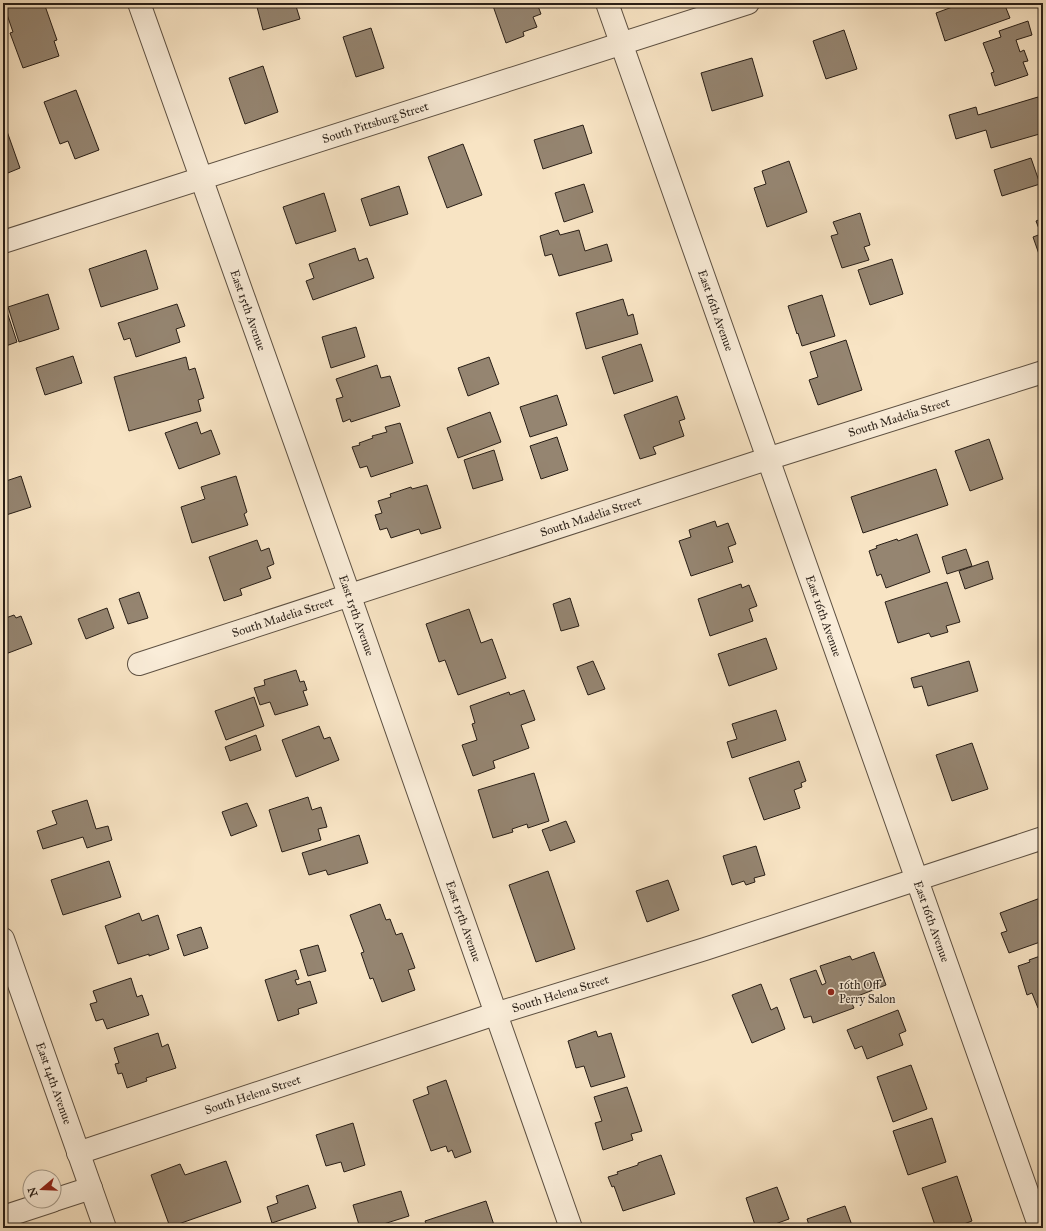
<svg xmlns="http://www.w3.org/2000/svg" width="1046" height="1231" font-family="'IM FELL Great Primer',serif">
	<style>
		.building { fill: #958571; stroke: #291f17 }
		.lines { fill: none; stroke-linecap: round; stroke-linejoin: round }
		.street-casing { stroke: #5d5042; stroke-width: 24 }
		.street { stroke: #faedd9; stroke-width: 22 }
		.poi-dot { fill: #8f2418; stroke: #faedd9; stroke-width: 1.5 }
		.labels { text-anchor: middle; stroke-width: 3; stroke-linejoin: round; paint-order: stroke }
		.street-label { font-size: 12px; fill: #291f17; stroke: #faedd9 }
		.poi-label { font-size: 12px; fill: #291f17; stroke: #faedd9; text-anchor: start }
	</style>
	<rect width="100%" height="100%" fill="#f8e4c4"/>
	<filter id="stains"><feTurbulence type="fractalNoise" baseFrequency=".005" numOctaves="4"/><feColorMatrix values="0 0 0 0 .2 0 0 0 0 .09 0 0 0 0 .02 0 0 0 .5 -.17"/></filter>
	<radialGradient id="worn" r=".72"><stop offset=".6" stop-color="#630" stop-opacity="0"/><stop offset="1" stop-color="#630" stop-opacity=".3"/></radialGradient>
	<g class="building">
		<polygon points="3,3 44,3 57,40 54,41 59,56 23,68 10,33 13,32"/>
		<polygon points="256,3 295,3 300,19 263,30"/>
		<polygon points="492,3 543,3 543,4 538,6 541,14 533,17 537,27 523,32 524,36 506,43"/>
		<polygon points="963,3 1004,3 1010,18 945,41 936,13"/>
		<polygon points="1028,21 1032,35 1016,40 1020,52 1024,50 1028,61 1023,62 1028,75 995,86 991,73 994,72 983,43 1001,37 999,31"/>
		<polygon points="371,28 384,68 356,77 343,37"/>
		<polygon points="844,30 857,69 826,79 813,41"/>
		<polygon points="752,58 763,96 712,111 701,73"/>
		<polygon points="263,66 278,112 245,124 229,78"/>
		<polygon points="76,90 99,150 75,159 68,141 60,144 44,102"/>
		<polygon points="1038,97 1043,115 1043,133 991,148 986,130 956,139 949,115 976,107 978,115"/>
		<polygon points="3,120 20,168 3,175"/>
		<polygon points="583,125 592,153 543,169 534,140"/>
		<polygon points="463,144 482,195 447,208 428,157"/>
		<polygon points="1031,158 1040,184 1002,196 994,170"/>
		<polygon points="789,161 807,212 767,227 754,188 766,184 762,171"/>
		<polygon points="584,184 593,212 564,222 555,193"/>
		<polygon points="399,186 408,214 370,226 361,199"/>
		<polygon points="324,193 336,231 296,244 283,207"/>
		<polygon points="860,213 870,245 864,247 869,260 842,268 831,236 838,234 833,222"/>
		<polygon points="1043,218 1043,256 1040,257 1033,237 1041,234 1036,221"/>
		<polygon points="558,230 560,235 579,230 585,251 607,244 612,261 559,276 552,254 545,256 540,236"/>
		<polygon points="355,248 359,261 367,258 374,278 313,300 306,281 314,278 309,264"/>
		<polygon points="146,250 158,289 101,307 89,269"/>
		<polygon points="892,259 903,294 870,305 858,270"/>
		<polygon points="48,294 59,329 19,342 8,307"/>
		<polygon points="822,295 835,336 802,346 798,333 797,334 788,306"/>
		<polygon points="623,299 628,316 633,314 638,334 586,349 576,313"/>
		<polygon points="177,304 185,326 176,329 180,342 136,357 130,338 124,340 118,323"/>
		<polygon points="6,309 17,342 3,347 3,310"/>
		<polygon points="356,327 365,357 331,368 322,337"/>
		<polygon points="846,340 862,390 818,405 809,380 818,377 810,352"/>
		<polygon points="641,344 653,381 614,394 602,357"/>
		<polygon points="73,356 82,383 45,395 36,368"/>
		<polygon points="186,357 189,370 195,368 204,398 198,400 201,411 129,431 114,377"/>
		<polygon points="489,357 499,384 468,396 458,368"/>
		<polygon points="377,365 381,378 390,376 400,406 351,422 350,419 343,422 336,399 343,397 336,379"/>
		<polygon points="557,395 567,425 530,437 520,407"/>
		<polygon points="677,396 685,419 679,421 684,436 653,447 656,454 640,459 624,415"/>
		<polygon points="490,412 501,442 458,458 447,428"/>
		<polygon points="197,422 201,434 211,430 220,454 179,469 165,433"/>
		<polygon points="400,423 413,463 371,477 367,466 360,468 352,447 360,445 359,443 373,438 372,436 387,432 385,427"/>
		<polygon points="557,437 568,470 541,479 530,446"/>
		<polygon points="989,439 1003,479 970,491 955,451"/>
		<polygon points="494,450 503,480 473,489 464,460"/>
		<polygon points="936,469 948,505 863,533 851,497"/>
		<polygon points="21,476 31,507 3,516 3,482"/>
		<polygon points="236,476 247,512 244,514 248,525 192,543 181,507 205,499 201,487"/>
		<polygon points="427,485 441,528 421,534 419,529 391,538 387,528 380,530 375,515 382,513 378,501 391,497 390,494 411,487 412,489"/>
		<polygon points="715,521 717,527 728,523 736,544 728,547 733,562 691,576 679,541 691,537 689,530"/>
		<polygon points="917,534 930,572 886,588 881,574 877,576 869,551 877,548 876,546 897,539 898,541"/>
		<polygon points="257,540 261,551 269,548 274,564 267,567 271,578 240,589 242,595 224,601 209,557"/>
		<polygon points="966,549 972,566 947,574 942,557"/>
		<polygon points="988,561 993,579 965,589 959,571"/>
		<polygon points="947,582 960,622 946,626 948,632 931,637 929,633 898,643 885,602"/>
		<polygon points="741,584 742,588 749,585 757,606 749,609 753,621 710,636 698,599"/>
		<polygon points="139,592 148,618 128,624 119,599"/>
		<polygon points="570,598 579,626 561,631 553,604"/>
		<polygon points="107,608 114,628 86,639 78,619"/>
		<polygon points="469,609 481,643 492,639 506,678 458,695 445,660 439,662 426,624"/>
		<polygon points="14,615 16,618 21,616 32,644 3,655 3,619"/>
		<polygon points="766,638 777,669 729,686 718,654"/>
		<polygon points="593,661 605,689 588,695 577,667"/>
		<polygon points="969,661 978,691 928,706 922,686 914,688 911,678"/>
		<polygon points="296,670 300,682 304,681 307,690 303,691 308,705 275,715 270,702 260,705 254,688 265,685 264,680"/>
		<polygon points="524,690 535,720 521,725 529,748 493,761 495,768 473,776 462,745 477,740 472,724 475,723 470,706 509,692 510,695"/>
		<polygon points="254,697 264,726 226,740 215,711"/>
		<polygon points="776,710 786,740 732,758 727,742 737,739 732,724"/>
		<polygon points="319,726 324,739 330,737 339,760 296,777 282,740"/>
		<polygon points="256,735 261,750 230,761 225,747"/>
		<polygon points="972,743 988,789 952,801 936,755"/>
		<polygon points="799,761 806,781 801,783 802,787 794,790 800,808 764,820 749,778"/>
		<polygon points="534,773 549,821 528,828 527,824 512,829 513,832 493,838 478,790"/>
		<polygon points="308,797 312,810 321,807 327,827 318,829 321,840 282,852 269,810"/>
		<polygon points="87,800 96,829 108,826 112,840 87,848 83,837 43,849 37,831 57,824 52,811"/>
		<polygon points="247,803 257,826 231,836 222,812"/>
		<polygon points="566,821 575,842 550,851 542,830"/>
		<polygon points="359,835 368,863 328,875 326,870 309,875 302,853"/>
		<polygon points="756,846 765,875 754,878 755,882 746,885 744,881 732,885 723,856"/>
		<polygon points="109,861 121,897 63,915 51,880"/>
		<polygon points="548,871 575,949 536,962 509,885"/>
		<polygon points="668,880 679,910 647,922 636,891"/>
		<polygon points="1043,897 1043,941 1009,953 1001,933 1007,931 1000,913"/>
		<polygon points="380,904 386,920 390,919 396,935 402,933 415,968 408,970 415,990 382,1002 373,978 370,979 361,953 364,952 350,915"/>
		<polygon points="139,913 142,921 158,915 169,949 149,956 149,954 118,964 105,926"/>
		<polygon points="201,927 208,948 184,956 177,935"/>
		<polygon points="318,945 326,971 308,976 300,950"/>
		<polygon points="874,952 886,985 850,999 854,1008 813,1023 811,1016 804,1018 790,979 816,970 822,985 826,983 820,966 850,956 852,960"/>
		<polygon points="1043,955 1043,1006 1038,1008 1032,993 1027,995 1018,966 1030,962 1029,960"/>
		<polygon points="296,970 299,979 295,980 297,985 310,981 317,1003 298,1009 299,1014 278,1021 265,980"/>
		<polygon points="131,978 137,997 142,995 149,1015 107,1029 103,1019 96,1021 90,1004 97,1002 93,991"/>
		<polygon points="761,984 771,1010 777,1007 785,1029 752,1043 732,995"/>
		<polygon points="898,1010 906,1031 899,1034 903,1045 867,1059 862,1046 855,1049 847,1030"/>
		<polygon points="596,1031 598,1037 611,1033 625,1077 591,1087 584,1066 576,1068 568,1041"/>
		<polygon points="158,1033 162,1047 168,1044 176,1068 146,1078 147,1081 127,1088 122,1073 118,1074 115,1064 119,1063 114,1048"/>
		<polygon points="911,1065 927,1109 893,1122 877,1077"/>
		<polygon points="446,1080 471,1152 455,1158 452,1150 448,1152 446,1146 431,1151 413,1100 429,1094 427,1087"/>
		<polygon points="627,1087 642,1131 631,1134 633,1140 603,1150 595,1123 602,1121 594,1097"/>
		<polygon points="932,1118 946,1162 908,1175 893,1131"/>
		<polygon points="353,1123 365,1165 344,1172 341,1162 326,1166 316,1135"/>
		<polygon points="661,1155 675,1194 623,1211 614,1186 612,1187 608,1177 618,1174 617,1172 638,1165 638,1163"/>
		<polygon points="226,1161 241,1202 170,1227 151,1175 180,1164 185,1175"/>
		<polygon points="957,1176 972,1221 953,1228 936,1228 922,1188"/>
		<polygon points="308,1185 316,1208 272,1223 267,1207 278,1203 276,1196"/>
		<polygon points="777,1187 789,1219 764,1228 756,1228 746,1198"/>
		<polygon points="401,1191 409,1216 371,1228 360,1228 353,1205"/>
		<polygon points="486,1201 495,1228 428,1228 425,1221"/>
		<polygon points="845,1206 853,1228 810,1228 807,1219"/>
	</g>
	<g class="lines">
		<defs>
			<g id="street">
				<path id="s1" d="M139 3 349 594 571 1228"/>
				<path id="s2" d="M607 3 1040 1228"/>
				<path id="s3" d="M3 242 748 3"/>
				<path id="s4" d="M139 664 767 459 1043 372"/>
				<path id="s5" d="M3 939 105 1228"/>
				<path id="s6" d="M78 1153 495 1014 705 949 1043 838"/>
				<polyline points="54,1200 91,1188"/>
				<polyline points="3,1217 52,1201"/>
			</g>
		</defs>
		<use href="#street" class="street-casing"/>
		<use href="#street" class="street"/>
	</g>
	<circle class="poi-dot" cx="831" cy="992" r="4"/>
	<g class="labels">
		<g class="street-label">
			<text dy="4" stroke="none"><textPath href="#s3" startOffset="391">South Pittsburg Street</textPath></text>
			<text dy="4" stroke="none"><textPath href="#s1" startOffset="326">East 15th Avenue</textPath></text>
			<text dy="4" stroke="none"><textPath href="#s2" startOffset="326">East 16th Avenue</textPath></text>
			<text dy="4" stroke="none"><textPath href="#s4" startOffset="799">South Madelia Street</textPath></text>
			<text dy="4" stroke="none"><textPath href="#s4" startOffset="475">South Madelia Street</textPath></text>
			<text dy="4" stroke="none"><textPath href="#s1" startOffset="650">East 15th Avenue</textPath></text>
			<text dy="4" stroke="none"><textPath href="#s4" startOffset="151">South Madelia Street</textPath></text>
			<text dy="4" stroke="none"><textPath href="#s2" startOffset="650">East 16th Avenue</textPath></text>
			<text dy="4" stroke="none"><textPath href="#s1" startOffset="974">East 15th Avenue</textPath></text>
			<text dy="4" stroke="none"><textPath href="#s2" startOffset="974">East 16th Avenue</textPath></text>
			<text dy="4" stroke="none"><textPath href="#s6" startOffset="508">South Helena Street</textPath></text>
			<text dy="4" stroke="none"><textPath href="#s5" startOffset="153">East 14th Avenue</textPath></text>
			<text dy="4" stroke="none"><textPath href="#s6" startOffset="184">South Helena Street</textPath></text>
		</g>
		<g class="poi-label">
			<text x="839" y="989">16th Off<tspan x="839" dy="14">Perry Salon</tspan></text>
		</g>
	</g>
	<rect width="1046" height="1231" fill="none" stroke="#f8e4c4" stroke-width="16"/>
	<rect x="4" y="4" width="1038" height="1223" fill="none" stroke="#291f17" stroke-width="2"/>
	<rect x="8" y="8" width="1030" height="1215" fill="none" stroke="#291f17"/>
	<g transform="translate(42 1189) rotate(251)"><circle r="19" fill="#faedd9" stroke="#a69b8b"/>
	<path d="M0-3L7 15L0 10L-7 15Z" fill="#8f2418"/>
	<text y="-6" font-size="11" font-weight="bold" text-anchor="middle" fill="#291f17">N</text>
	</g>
	<rect width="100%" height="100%" filter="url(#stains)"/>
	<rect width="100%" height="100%" fill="url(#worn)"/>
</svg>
